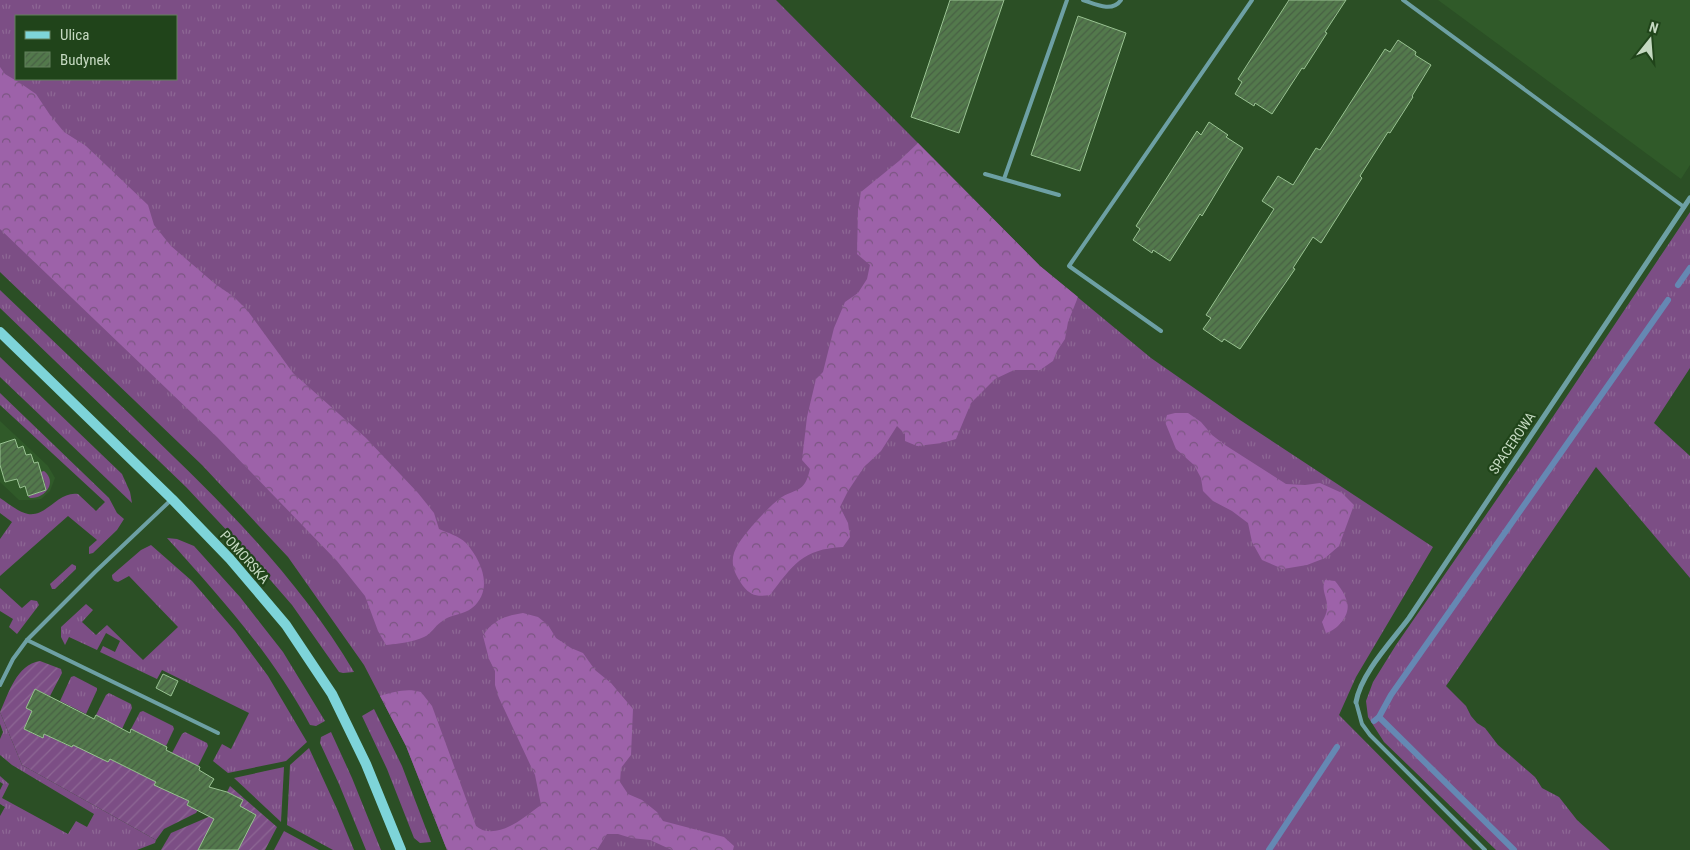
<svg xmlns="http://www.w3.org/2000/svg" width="1690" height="850" font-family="'Roboto Condensed',sans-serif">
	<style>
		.built { fill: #305a29 }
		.grass { fill: url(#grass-tufts); fill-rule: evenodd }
		.forest { fill: url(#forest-crowns) }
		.garden { fill: url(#garden-furrows) }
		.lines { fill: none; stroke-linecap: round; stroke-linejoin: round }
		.stream { stroke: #6588b3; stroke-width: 6 }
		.building { fill: url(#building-hatch); stroke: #99c292 }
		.lane { stroke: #6da0a4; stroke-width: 4 }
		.street { stroke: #6da0a4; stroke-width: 5 }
		.secondary { stroke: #7ed4d9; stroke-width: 10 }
		.labels { text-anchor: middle; stroke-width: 4.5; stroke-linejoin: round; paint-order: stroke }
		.street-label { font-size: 14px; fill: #c5d9c1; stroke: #20441a }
	</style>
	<defs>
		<pattern id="grass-tufts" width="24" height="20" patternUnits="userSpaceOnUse" patternTransform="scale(1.25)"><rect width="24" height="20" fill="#7c4e85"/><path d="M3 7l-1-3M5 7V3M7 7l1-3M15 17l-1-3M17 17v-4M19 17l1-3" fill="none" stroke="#8d6794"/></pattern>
		<pattern id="forest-crowns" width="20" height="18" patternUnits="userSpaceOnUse" patternTransform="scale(1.25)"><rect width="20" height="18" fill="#9d62a9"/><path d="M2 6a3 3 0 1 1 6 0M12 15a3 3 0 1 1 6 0" fill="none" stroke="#7b5682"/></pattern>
		<pattern id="garden-furrows" width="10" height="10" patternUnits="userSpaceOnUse" patternTransform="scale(1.25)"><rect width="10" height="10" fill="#7c4e85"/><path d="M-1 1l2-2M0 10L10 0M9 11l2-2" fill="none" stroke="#8d6794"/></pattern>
		<pattern id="building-hatch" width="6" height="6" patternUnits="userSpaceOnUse" patternTransform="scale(1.25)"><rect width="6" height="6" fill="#53794c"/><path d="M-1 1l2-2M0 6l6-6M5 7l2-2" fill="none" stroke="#486044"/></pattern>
	</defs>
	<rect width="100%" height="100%" fill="#2b4f25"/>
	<g class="built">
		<polygon points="1438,0 1690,0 1690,165 1681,179"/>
		<polygon points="0,421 48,466 55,478 50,491 41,499 29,500 19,500 0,482"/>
	</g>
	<g class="grass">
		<path d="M0 0H776L1040 266 1151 358 1240 420 1433 547 1356 677 1339 715 1473 850H447L406 746 364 665 288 557 202 465 0 272ZM16 16H176V79H16Z"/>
		<polygon points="1690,212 1690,368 1654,423 1690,456 1690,578 1596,467 1446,686 1466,706 1471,716 1477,723 1485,728 1498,745 1535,777 1542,788 1559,797 1577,820 1610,850 1496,850 1384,742 1368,717 1366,701 1373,682 1396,645 1526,457"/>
		<path d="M0 290C58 346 117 401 175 458 242 523 306 591 354 672L343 673 339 672 292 605 233 537 186 487 0 308Z"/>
		<polygon points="0,357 122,474 130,492 132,503 0,377"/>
		<path d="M0 393 109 498 117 513 124 519 117 530 93 553 89 554V547L97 540 68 516 0 576V539L12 522 0 513V498C8 503 18 512 28 514 47 517 58 491 78 494L96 511 105 502 0 405Z"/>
		<path d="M44 471C58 482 45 499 30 498L28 496 46 490 44 480 36 473Z"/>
		<path d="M167 538 177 539 194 546 240 597 283 652 325 721 316 726 310 725C272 654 220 597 167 538Z"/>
		<path d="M151 545 192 581 235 631 268 676 307 742 286 761 228 773 213 761 222 744 231 749 249 713 162 670 157 679 100 652 103 646 115 652 120 641 106 633 97 650 69 637 65 645 61 637V627L86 604 93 610 82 622 96 635 107 625 143 660 178 627 129 576 118 582C114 581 112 580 112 575L141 550Z"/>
		<polygon points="72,564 76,566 76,569 55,589 52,589 50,584"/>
		<polygon points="0,588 22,608 31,600 37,601 39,605 17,634 9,627 13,619 0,611"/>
		<polygon points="74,676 97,688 97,690 86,714 60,701 71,677"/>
		<polygon points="109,693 131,704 132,708 122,729 96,715 106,695"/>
		<polygon points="374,709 402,766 431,842 420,843 414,838 387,769 362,716"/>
		<polygon points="143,711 173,726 174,729 166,746 131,729 140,712"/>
		<polygon points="0,712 22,765 156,840 155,843 137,850 0,850 0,816 5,807 0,804 0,790 3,784 0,782 0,776 9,784 2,798 68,834 76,821 87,827 94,814 12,765 0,755 0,739 3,732 0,724"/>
		<polygon points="185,732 207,743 208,746 198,766 172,753 182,734"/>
		<polygon points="331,732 352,778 381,850 366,850 339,784 320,743 321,737"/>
		<polygon points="309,748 337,809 354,850 333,850 287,825 290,765"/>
		<polygon points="284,767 281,822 234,778"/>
		<polygon points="284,831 319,850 274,850"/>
	</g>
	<g class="forest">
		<path d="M0 67 5 74 20 83 36 94 50 115 64 132 86 146 148 205 154 225 171 246 214 283 234 297 247 310 293 373 366 438 418 493 434 513 439 529C448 533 459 536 466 543 482 561 494 590 472 608 464 615 449 614 441 622 435 626 431 634 424 637 413 642 398 644 386 645L378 631 365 596 337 561 217 437 0 229Z"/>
		<path d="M918 143 1040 266 1078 297 1068 322 1065 339 1057 351 1053 361 1040 370H1014L995 379 971 403 956 439 942 443 917 446 905 441V434L897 426 881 451 864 467 848 491 840 507 848 523 850 537 843 547C802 549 793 565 770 595 758 597 751 596 743 586 724 560 734 548 752 526 760 517 769 507 779 499 796 487 804 495 810 469L802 460 807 417 816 379 823 372 834 328 845 302 858 293 867 279 870 265 857 254 858 210 861 192 899 161Z"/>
		<polygon points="1175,413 1188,413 1201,422 1212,435 1225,445 1286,484 1305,485 1320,483 1342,493 1354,505 1339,546 1325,558 1307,565 1283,569 1262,560 1252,542 1248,523 1232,511 1213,501 1203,491 1201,478 1194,465 1176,449 1165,422 1167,415"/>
		<path d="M1325 580 1335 581C1340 587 1345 594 1347 602 1351 614 1338 630 1326 633L1322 622C1335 602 1319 595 1325 580Z"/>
		<path d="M523 613 538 617 548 625 556 638 571 648 583 653 595 670 611 683 633 709 631 755 621 768 620 782 628 794 642 800 657 812 663 821 724 837 734 846 733 850H672L650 840 631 838 618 834H607L597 850H447L406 746 380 696C395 692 406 688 421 692L432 706 476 826C479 828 483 831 487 831 506 834 527 815 541 805L535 775 499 698 495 685V671L489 659 483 636C492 620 505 616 523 613Z"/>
	</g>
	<g class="garden">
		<path d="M40 661 61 669 62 673 50 696 35 689 26 708 32 711 24 729 42 738 44 734 71 747 73 745 110 759 156 782 155 785 189 801 187 805 198 810 196 813 164 829 156 840 22 765 0 712C9 693 16 665 40 661Z"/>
		<polygon points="230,786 277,827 265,850 238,850 255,815 240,806 243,800 227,792"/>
		<polygon points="213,815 218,817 202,850 161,850 171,833"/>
	</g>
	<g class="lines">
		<g class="stream">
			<polyline points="1678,285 1690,268"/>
			<polyline points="1379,717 1514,850"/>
			<polyline points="1374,721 1379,717 1391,695 1668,300"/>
			<polyline points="1269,850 1337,747"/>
		</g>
	</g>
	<g class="building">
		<polygon points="950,0 1004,0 959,133 911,117"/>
		<polygon points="1289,0 1346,0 1325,32 1327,33 1304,69 1302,68 1272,114 1255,103 1254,106 1235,94 1242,82 1238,79"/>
		<polygon points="1078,16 1126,33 1080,171 1031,155"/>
		<polygon points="1398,40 1416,52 1415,55 1431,65 1412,96 1413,97 1390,133 1388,132 1360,176 1362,178 1321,243 1313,237 1293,268 1295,269 1240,349 1224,339 1222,342 1203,329 1211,318 1206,315 1274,209 1262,201 1278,176 1293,185 1316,148 1320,150 1385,49 1390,52"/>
		<polygon points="1209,122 1228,135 1226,137 1243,148 1202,216 1200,214 1170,261 1153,250 1152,253 1133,240 1140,229 1136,226 1197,131 1201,135"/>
		<polygon points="15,439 18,448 23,446 26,455 31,454 34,463 38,462 46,490 28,496 25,486 20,488 17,479 5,482 0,465 0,444"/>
		<polygon points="163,674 178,681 171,696 156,688"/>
		<polygon points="35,689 94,719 96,715 130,733 131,729 167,747 166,750 200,767 199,770 214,779 209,787 227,792 243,800 240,806 256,815 238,850 198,850 214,819 187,805 189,801 154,785 156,782 110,759 108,762 73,745 72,747 44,734 43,738 24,729 32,711 26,708"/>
	</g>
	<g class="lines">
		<g class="lane">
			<path d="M1083 0C1095 4 1112 13 1121 0"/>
			<polyline points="1403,0 1684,207"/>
			<polyline points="985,174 1059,195"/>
			<polyline points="1004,179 1067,0"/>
			<polyline points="1161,331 1069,266 1252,0"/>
			<polyline points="27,640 218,733"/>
			<polyline points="0,685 13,659 27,640 95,572 171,500"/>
			<polyline points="1356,702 1362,724 1370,735 1485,850"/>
		</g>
		<path class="street" d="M1356 702C1361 673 1392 641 1409 618L1690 198"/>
		<polyline class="secondary" points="0,332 172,499 230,559 286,625 332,694 366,764 401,850"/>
	</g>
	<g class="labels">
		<g class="street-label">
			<text transform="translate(1512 443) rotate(-56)" y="5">SPACEROWA</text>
			<text transform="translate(245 557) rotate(48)" y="5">POMORSKA</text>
		</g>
	</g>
	<rect x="15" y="15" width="162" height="65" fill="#20441a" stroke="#62805d"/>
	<rect x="25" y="31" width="25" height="8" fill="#7ed4d9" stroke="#62805d"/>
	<text x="60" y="40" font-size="15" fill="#c5d9c1">Ulica</text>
	<rect x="25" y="52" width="25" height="15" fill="url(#building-hatch)" stroke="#62805d"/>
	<text x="60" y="65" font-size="15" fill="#c5d9c1">Budynek</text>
	<g transform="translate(1650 40) rotate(17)" stroke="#20441a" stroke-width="4" paint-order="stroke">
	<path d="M0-4L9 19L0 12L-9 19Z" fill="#c5d9c1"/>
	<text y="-8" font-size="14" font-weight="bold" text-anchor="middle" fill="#c5d9c1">N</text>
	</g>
</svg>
